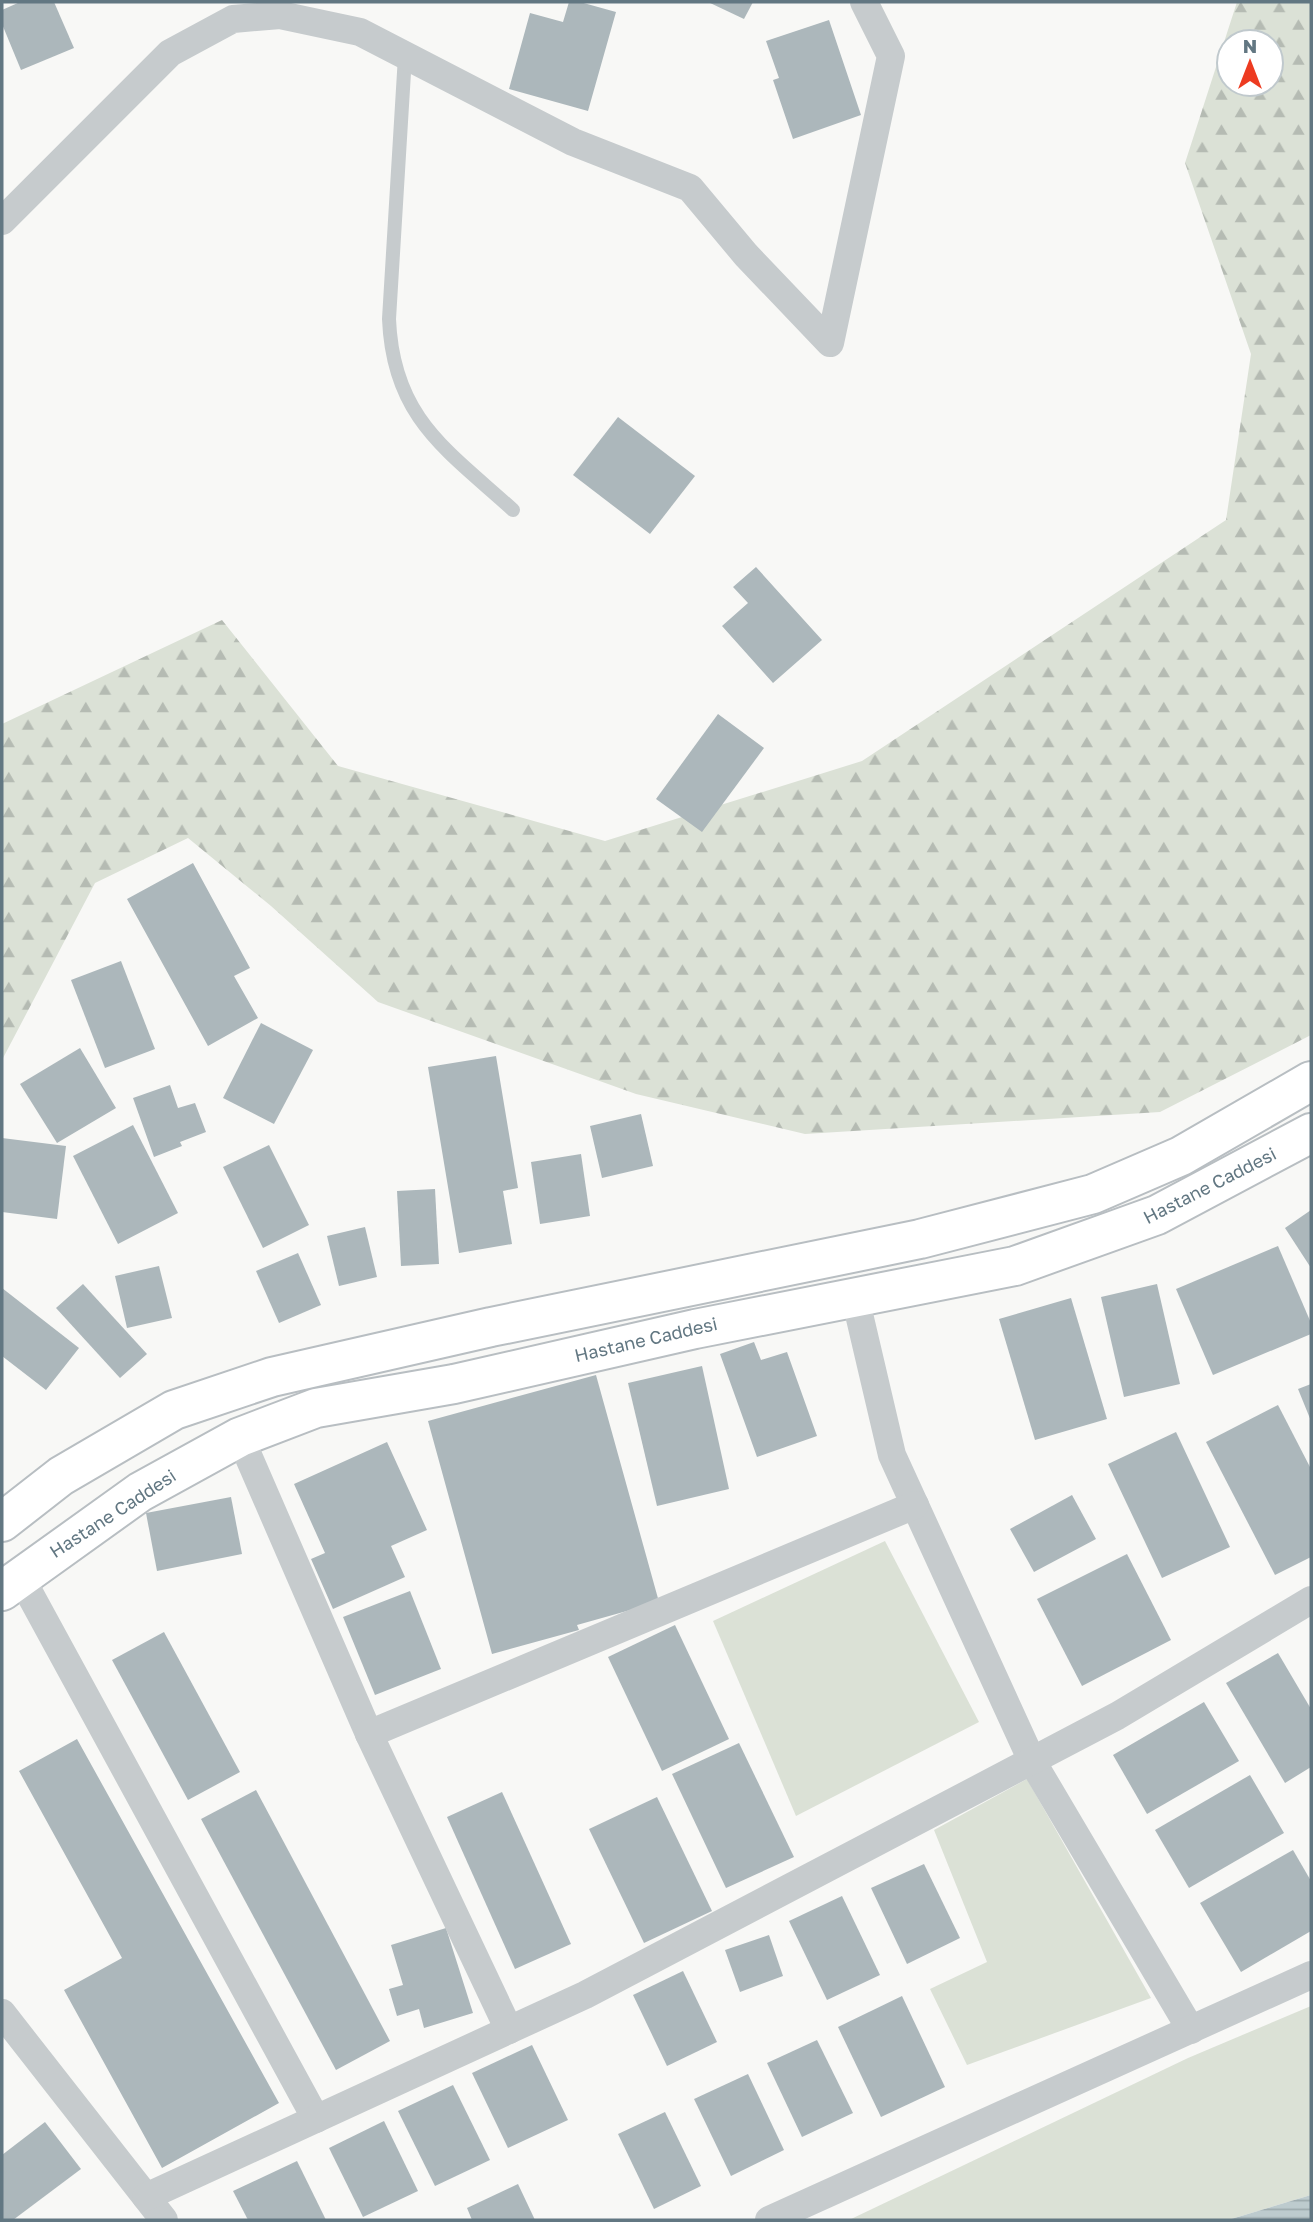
<svg xmlns="http://www.w3.org/2000/svg" width="1313" height="2222" font-family="'Golos Text',sans-serif">
	<style>
		.green { fill: #dbe1d6 }
		.forest { fill: url(#forest-firs); fill-rule: evenodd }
		.water { fill: url(#water-rules) }
		.building { fill: #acb7bb }
		.lines { fill: none; stroke-linecap: round; stroke-linejoin: round }
		.secondary-casing { stroke: #b8bec2; stroke-width: 42 }
		.lane { stroke: #c6cbcd; stroke-width: 14 }
		.street { stroke: #c6cbcd; stroke-width: 28 }
		.secondary { stroke: #fff; stroke-width: 38 }
		.labels { text-anchor: middle; stroke-width: 7; stroke-linejoin: round; paint-order: stroke }
		.street-label { font-size: 18px; fill: #627782; stroke: #fff }
	</style>
	<defs>
		<pattern id="forest-firs" width="22" height="20" patternUnits="userSpaceOnUse" patternTransform="scale(1.75)"><rect width="22" height="20" fill="#dbe1d6"/><path d="M5 1l3.5 6h-7zM16 11l3.5 6h-7z" fill="#b5bbb3"/></pattern>
		<pattern id="water-rules" width="6" height="5" patternUnits="userSpaceOnUse" patternTransform="scale(1.75)"><rect width="6" height="5" fill="#bdcbce"/><path d="M0 2.5h6" fill="none" stroke="#9daaad"/></pattern>
	</defs>
	<rect width="100%" height="100%" fill="#f8f8f6"/>
	<g class="green">
		<polygon points="885,1541 979,1722 796,1816 713,1621"/>
		<polygon points="1027,1779 1151,1998 967,2065 930,1989 987,1962 934,1830"/>
		<polygon points="1311,2006 1311,2195 1228,2220 849,2220 1188,2058"/>
	</g>
	<path class="forest" d="M1237 2H1311V1035L1160 1112 805 1134 636 1094 378 1002 271 906 188 838 95 883 2 1060V724L222 620 338 766 605 841 862 761 1226 520 1251 354 1185 163ZM1229 42H1271V84H1229Z"/>
	<polygon class="water" points="1311,2195 1311,2220 1228,2220"/>
	<g class="building">
		<polygon points="20,2 54,2 74,48 21,70 2,24 2,10"/>
		<polygon points="569,2 580,2 616,12 588,111 509,89 530,13 563,22"/>
		<polygon points="708,2 753,2 744,19"/>
		<polygon points="829,20 861,115 793,139 773,80 779,78 766,41"/>
		<polygon points="618,417 695,476 650,534 573,475"/>
		<polygon points="756,567 822,640 773,683 722,626 748,603 733,587"/>
		<polygon points="718,714 764,748 702,832 656,799"/>
		<polygon points="193,863 250,968 234,976 258,1018 208,1046 127,899"/>
		<polygon points="121,961 155,1049 105,1068 71,980"/>
		<polygon points="261,1023 313,1050 274,1124 223,1098"/>
		<polygon points="80,1048 116,1108 57,1143 20,1084"/>
		<polygon points="496,1056 518,1188 503,1191 512,1244 459,1253 428,1067"/>
		<polygon points="170,1085 178,1108 195,1103 206,1132 180,1142 182,1146 154,1157 133,1098"/>
		<polygon points="641,1114 653,1166 602,1178 590,1126"/>
		<polygon points="133,1125 178,1213 118,1244 73,1156"/>
		<polygon points="2,1138 66,1146 57,1219 2,1212"/>
		<polygon points="269,1145 309,1225 263,1248 223,1167"/>
		<polygon points="581,1154 590,1216 540,1224 531,1162"/>
		<polygon points="435,1189 439,1264 401,1266 397,1191"/>
		<polygon points="1311,1210 1311,1268 1285,1228"/>
		<polygon points="365,1227 377,1277 339,1286 327,1236"/>
		<polygon points="1278,1246 1311,1323 1311,1334 1213,1375 1176,1289"/>
		<polygon points="298,1253 321,1305 279,1323 256,1271"/>
		<polygon points="159,1266 172,1318 127,1328 115,1276"/>
		<polygon points="83,1284 147,1354 120,1378 56,1308"/>
		<polygon points="1157,1284 1180,1384 1124,1397 1101,1297"/>
		<polygon points="2,1288 79,1348 46,1390 2,1356"/>
		<polygon points="1071,1298 1107,1419 1035,1440 999,1319"/>
		<polygon points="754,1342 761,1360 787,1352 817,1436 757,1457 720,1354"/>
		<polygon points="702,1366 729,1489 657,1506 628,1383"/>
		<polygon points="596,1375 659,1602 577,1625 579,1630 492,1654 428,1421"/>
		<polygon points="1311,1384 1311,1421 1298,1389"/>
		<polygon points="1278,1405 1311,1469 1311,1557 1275,1575 1206,1442"/>
		<polygon points="1176,1432 1230,1547 1162,1578 1108,1464"/>
		<polygon points="387,1442 427,1530 391,1546 405,1577 333,1609 311,1559 325,1553 294,1484"/>
		<polygon points="1072,1495 1096,1539 1034,1572 1010,1529"/>
		<polygon points="231,1497 242,1554 157,1571 146,1513"/>
		<polygon points="1127,1554 1171,1640 1082,1686 1037,1599"/>
		<polygon points="410,1591 441,1669 375,1695 343,1617"/>
		<polygon points="675,1625 729,1739 662,1771 608,1657"/>
		<polygon points="164,1632 240,1772 188,1800 112,1660"/>
		<polygon points="1278,1653 1311,1709 1311,1767 1285,1783 1226,1683"/>
		<polygon points="1204,1702 1239,1761 1147,1814 1113,1755"/>
		<polygon points="77,1739 279,2103 162,2168 64,1990 122,1958 19,1771"/>
		<polygon points="739,1743 794,1857 726,1888 672,1774"/>
		<polygon points="1250,1775 1284,1833 1189,1888 1155,1830"/>
		<polygon points="256,1790 390,2041 336,2070 201,1819"/>
		<polygon points="502,1792 571,1944 515,1969 447,1817"/>
		<polygon points="657,1797 712,1911 644,1943 589,1829"/>
		<polygon points="1293,1850 1311,1881 1311,1931 1241,1972 1200,1903"/>
		<polygon points="924,1864 960,1938 907,1964 871,1888"/>
		<polygon points="842,1896 880,1975 827,2000 789,1921"/>
		<polygon points="446,1928 473,2013 424,2028 419,2009 397,2016 389,1989 403,1985 391,1945"/>
		<polygon points="769,1935 783,1976 740,1992 725,1950"/>
		<polygon points="683,1971 717,2042 667,2066 633,1995"/>
		<polygon points="902,1996 945,2087 881,2117 838,2027"/>
		<polygon points="817,2040 853,2113 802,2137 767,2063"/>
		<polygon points="532,2045 568,2120 508,2148 472,2073"/>
		<polygon points="748,2074 784,2150 731,2176 694,2099"/>
		<polygon points="453,2085 490,2160 435,2186 398,2111"/>
		<polygon points="665,2112 701,2186 654,2209 618,2134"/>
		<polygon points="384,2121 418,2191 363,2217 329,2148"/>
		<polygon points="45,2122 81,2169 13,2220 2,2220 2,2155"/>
		<polygon points="297,2161 326,2220 248,2220 233,2191"/>
		<polygon points="518,2184 535,2220 472,2220 467,2208"/>
	</g>
	<g class="lines">
		<defs>
			<g id="secondary">
				<polyline points="2,1522 61,1476 174,1410 272,1377 491,1327 920,1239 1093,1194 1181,1156 1311,1081"/>
				<polyline points="2,1591 140,1492 240,1437 316,1408 454,1384 695,1329 1015,1266 1157,1215 1311,1133"/>
			</g>
		</defs>
		<use href="#secondary" class="secondary-casing"/>
		<path class="lane" d="M405 56 389 319C393 418 447 450 513 510"/>
		<g class="street">
			<polyline points="2,221 170,53 233,19 280,15 360,32 573,142 690,188 746,255 830,343 891,56 864,2"/>
			<polyline points="855,1297 892,1455 1032,1761 1191,2030"/>
			<polyline points="240,1437 369,1734 509,2030"/>
			<polyline points="20,1576 316,2119"/>
			<polyline points="369,1734 915,1505"/>
			<polyline points="2,2013 164,2220"/>
			<polyline points="146,2197 585,1995 1117,1716 1311,1600"/>
			<polyline points="769,2220 1311,1975"/>
		</g>
		<use href="#secondary" class="secondary"/>
	</g>
	<g class="labels">
		<g class="street-label">
			<text transform="translate(1210 1186) rotate(-27)" y="6">Hastane Caddesi</text>
			<text transform="translate(646 1340) rotate(-13)" y="6">Hastane Caddesi</text>
			<text transform="translate(113 1514) rotate(-33)" y="6">Hastane Caddesi</text>
		</g>
	</g>
	<rect width="1313" height="2222" fill="none" stroke="#627782" stroke-width="7"/>
	<g transform="translate(1250 63)"><circle r="33" fill="#ffffff" stroke="#c0c9cd" stroke-width="2"/>
	<path d="M0-5L12 26L0 18L-12 26Z" fill="#ed3b21"/>
	<text y="-10" font-size="19" font-weight="bold" text-anchor="middle" fill="#627782">N</text>
	</g>
</svg>
